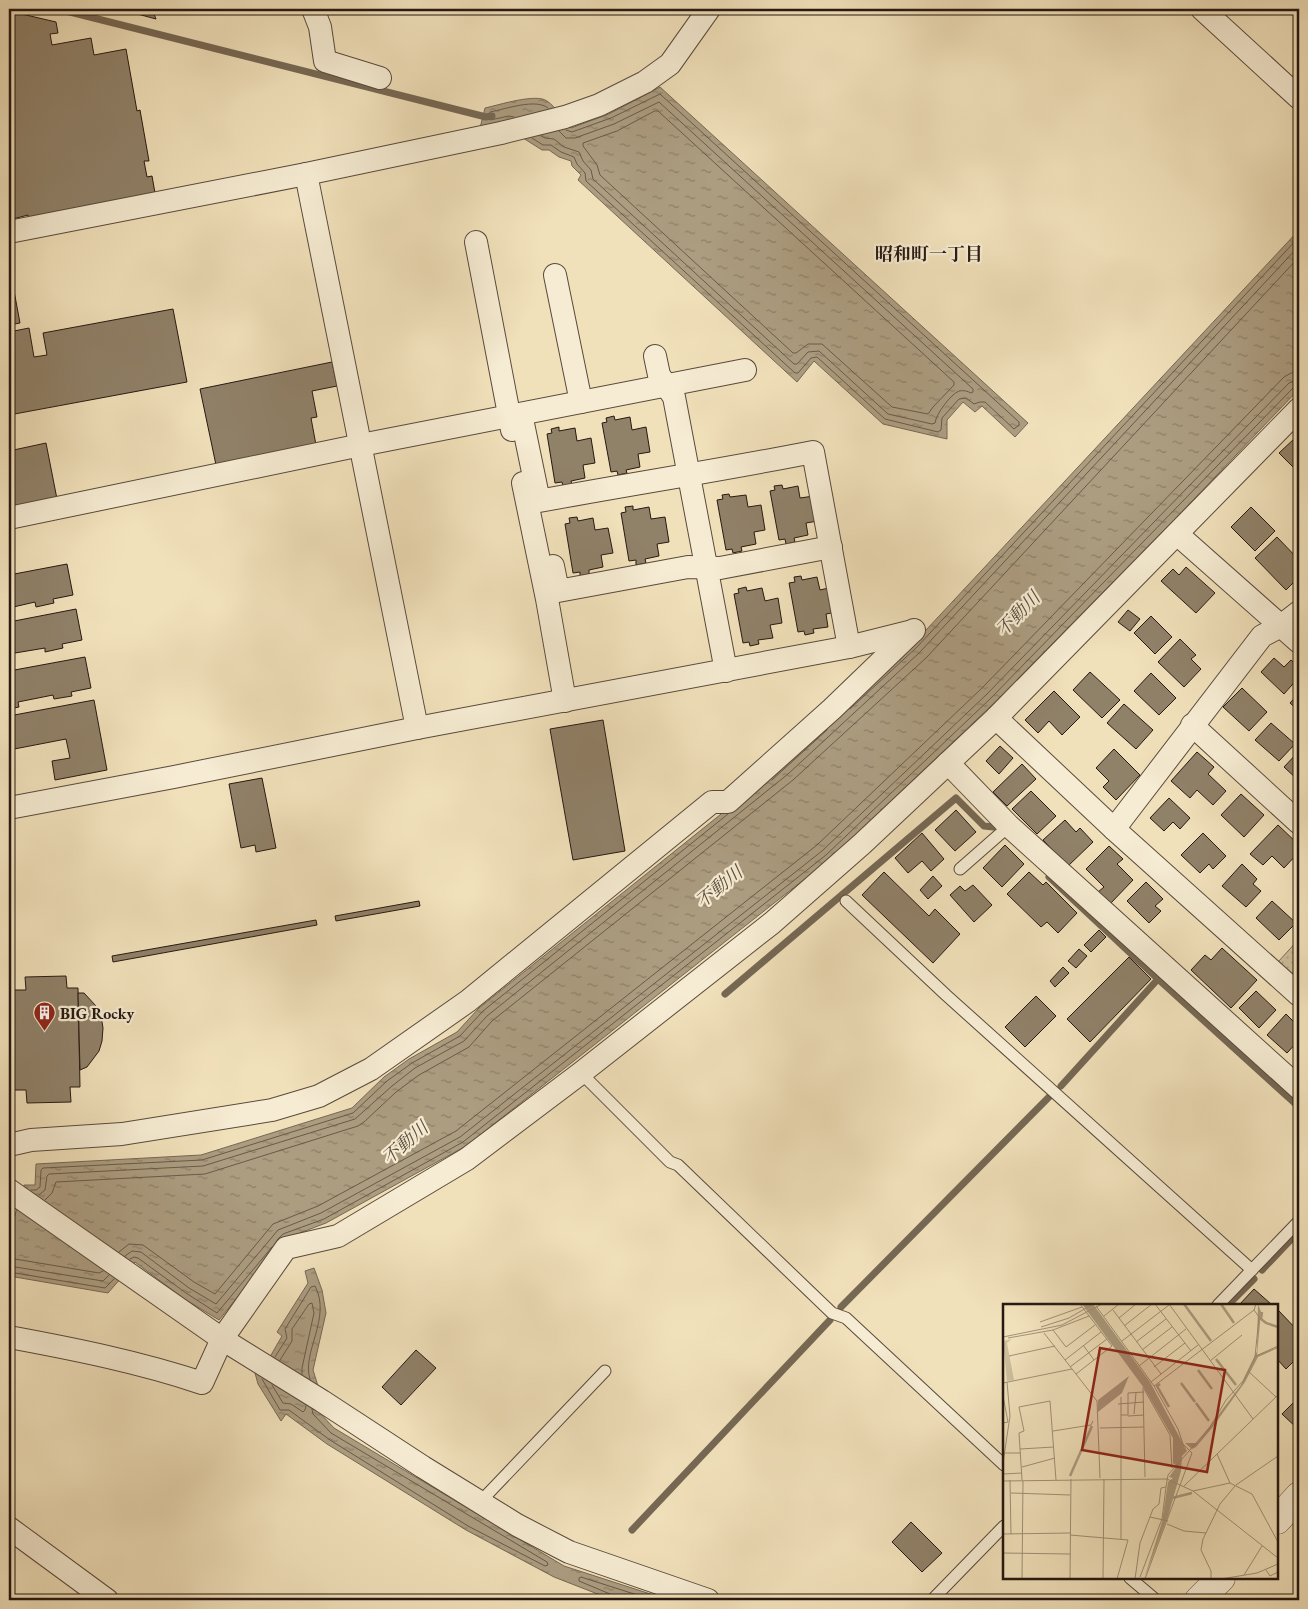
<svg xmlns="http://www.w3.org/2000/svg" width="1308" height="1609" font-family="'EB Garamond','Noto Serif JP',serif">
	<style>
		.park { fill: url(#park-dots); stroke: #7a6c58 }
		.water { fill: url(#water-ripples); stroke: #766854 }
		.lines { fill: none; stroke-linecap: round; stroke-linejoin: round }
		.shore { stroke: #695a49; stroke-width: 1 }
		.stream { stroke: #766854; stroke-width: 7 }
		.building { fill: #908169; stroke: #261811 }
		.service-casing { stroke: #594a3c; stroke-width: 13 }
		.minor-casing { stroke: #594a3c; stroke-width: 24 }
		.tertiary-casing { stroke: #594a3c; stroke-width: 29 }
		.service { stroke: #f6ecd3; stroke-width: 11 }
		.minor { stroke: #f6ecd3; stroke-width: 22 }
		.tertiary { stroke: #f6ecd3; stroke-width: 28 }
		.labels { text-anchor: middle; stroke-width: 4.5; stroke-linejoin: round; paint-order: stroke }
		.poi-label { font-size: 16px; font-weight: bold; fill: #261811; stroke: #f6ecd3; text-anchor: start }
		.neighbourhood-label { font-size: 18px; font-weight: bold; fill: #261811; stroke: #f6ecd3 }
		.water-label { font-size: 18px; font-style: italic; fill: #5c4d3e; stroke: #f6ecd3 }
		.inset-river { fill: none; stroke: #ac9d81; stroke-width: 2.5 }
		.inset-road { fill: none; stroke: #a09177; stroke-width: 1 }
		.view { fill: #8f2418; fill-opacity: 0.15; stroke: #8f2418; stroke-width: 2.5 }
		.inset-edge { fill: none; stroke: #261811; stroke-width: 2.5 }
	</style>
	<defs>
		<pattern id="park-dots" width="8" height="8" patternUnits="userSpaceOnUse" patternTransform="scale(1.25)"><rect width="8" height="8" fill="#cebf9e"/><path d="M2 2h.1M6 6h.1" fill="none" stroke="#b1a387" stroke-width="1.8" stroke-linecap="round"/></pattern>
		<pattern id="water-ripples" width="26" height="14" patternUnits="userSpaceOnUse" patternTransform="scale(1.25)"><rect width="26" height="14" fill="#ac9d81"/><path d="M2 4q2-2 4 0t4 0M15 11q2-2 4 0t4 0" fill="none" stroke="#8c7f68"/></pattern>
	</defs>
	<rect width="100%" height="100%" fill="#f1e1bb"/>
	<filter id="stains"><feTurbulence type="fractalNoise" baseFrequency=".004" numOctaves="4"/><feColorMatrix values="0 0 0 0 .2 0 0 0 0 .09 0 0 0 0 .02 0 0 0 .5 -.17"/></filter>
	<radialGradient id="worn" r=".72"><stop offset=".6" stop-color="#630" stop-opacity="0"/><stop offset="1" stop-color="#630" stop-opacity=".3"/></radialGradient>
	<polygon class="park" points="1299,939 1299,982 1278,962"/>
	<g class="water">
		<path d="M660 87 1028 423 1015 437 982 406 975 412 963 402 947 420V439L883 424 814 361 797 382 578 180 581 175 572 166 571 161 559 157 549 150H542L523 138 480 128 485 108C499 105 536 93 547 101 557 108 563 119 571 128L609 114Z"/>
		<polygon points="1299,230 1299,389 1174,520 995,702 830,859 466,1146 326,1223 284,1239 219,1320 183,1298 135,1262 108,1293 9,1276 9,1222 13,1222 24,1185 35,1185 36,1164 201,1155 352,1108 384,1077 409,1059 457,1032 479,1008 781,766 913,644"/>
		<polygon points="314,1268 322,1290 326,1313 313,1370 318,1386 317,1410 334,1428 564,1566 669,1600 613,1600 554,1577 466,1530 327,1444 286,1414 281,1421 258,1384 255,1373 271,1355 282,1336 277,1332 308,1283 305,1271"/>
	</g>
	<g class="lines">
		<g class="shore">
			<polygon points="655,111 658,111 954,382 954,385 933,407 928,414 892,407 822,344 808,344 796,353 793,353 600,175 597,165 583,146 583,143 617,131"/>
			<path d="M514 117 509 116 490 120 488 118 490 112C506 109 536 98 548 108"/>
			<path d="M541 136 545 138 554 139 564 147 579 152 583 161 591 170 593 179 794 364H797L808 352 819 351 888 414 932 424 935 423C936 414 951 394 959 391 964 390 967 391 971 393L973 392V389L659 102 614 124 575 138H566L559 131"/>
			<polyline points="532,138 543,145 551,145 561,152 574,157 577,164 585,173 586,181 795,373 798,373 811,358 817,357 885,419 938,432 941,430 942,418 959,399 966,398 974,404 980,402 985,402 1014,429 1019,425 1019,422 660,94 611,118 572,132 566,130"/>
			<polyline points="850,709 917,647 1299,237"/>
			<polyline points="772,780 827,730"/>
			<polyline points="31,1190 36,1190 40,1187 41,1170 43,1168 202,1160 353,1113 387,1081 412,1063 460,1036 483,1011 728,814"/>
			<polyline points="39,1195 45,1190 47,1176 49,1174 203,1166 355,1119 392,1086 415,1068 464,1041 487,1016 788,774 920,652 1299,246"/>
			<polyline points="45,1200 52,1193 56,1182 205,1174 358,1126 364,1122 396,1092 419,1075 469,1047 492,1021 793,780 926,658 1299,257"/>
			<polyline points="277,1240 283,1234 324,1219 463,1142 826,855 991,698 1293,388 1299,386"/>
			<polyline points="119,1252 129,1244 143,1245 194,1282 215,1294 273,1224 318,1206 456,1131 817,845 982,688 1284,377 1291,373 1299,372"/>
			<polyline points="125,1256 132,1251 141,1252 189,1288 216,1304 278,1230 321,1213 460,1137 822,851 987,694 1289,383 1299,379"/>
			<polyline points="9,1258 99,1273 103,1271"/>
			<polyline points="130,1259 134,1257 138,1258 186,1293 217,1313 272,1247"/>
			<polyline points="9,1266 103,1281 109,1275"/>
			<polyline points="9,1272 105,1288 114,1279"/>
			<path d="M275 1357 287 1338 285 1329 311 1287 315 1286C332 1318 301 1353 310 1379"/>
			<polyline points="280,1360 292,1341 292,1329 309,1304 312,1303 314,1313 302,1368 302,1374"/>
			<polyline points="262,1379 280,1410 289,1410 330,1440 468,1526 545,1566 548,1565 547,1562 331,1433 313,1414 312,1409"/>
			<polyline points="272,1385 283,1403 291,1404 303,1412 305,1410 306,1406"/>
			<polyline points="612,1600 610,1594 579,1581 579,1578 581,1577 653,1600"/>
		</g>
		<g class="stream">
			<polyline points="58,9 486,117 492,116"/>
			<polyline points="1049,877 1158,979 1299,1107"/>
			<polyline points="725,994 956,798 984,826 993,827"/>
			<polyline points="1061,1086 1158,979"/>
			<polyline points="1262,1270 1299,1231"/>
			<polyline points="1228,1305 1254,1279"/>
			<polyline points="841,1307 1050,1096"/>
			<polyline points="632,1530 830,1320"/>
		</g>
	</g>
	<g class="building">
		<polygon points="119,9 152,9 156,19"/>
		<polygon points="9,11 56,22 58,33 50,34 52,45 91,38 94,55 126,49 137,111 140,110 149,161 144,161 147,177 152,176 155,193 65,210 65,213 29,220 28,215 13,219 9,199"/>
		<polygon points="9,264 20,323 9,325"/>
		<polygon points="173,309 187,382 9,415 9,332 29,328 34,357 47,355 43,333"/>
		<polygon points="332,362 337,386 312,391 317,417 311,418 316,445 216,465 200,389"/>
		<polygon points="614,416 615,420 630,417 632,430 646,427 650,452 638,454 640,467 626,470 627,473 618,475 617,471 611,472 602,423 607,422 606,418"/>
		<polygon points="559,427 559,431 575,428 577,441 591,438 595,463 583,465 585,478 571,481 572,485 563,486 562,482 555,483 547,434 552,433 551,429"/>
		<polygon points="1295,438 1299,442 1299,465 1295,469 1279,453"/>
		<polygon points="46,443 57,499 9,509 9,451"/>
		<polygon points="782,485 783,489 798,486 800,498 814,496 818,521 806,523 808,535 794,538 795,542 786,544 785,539 779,540 770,491 775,490 774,486"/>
		<polygon points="729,494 730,497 746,495 748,507 761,505 765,530 754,532 756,544 741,547 742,551 733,553 732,549 726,550 717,500 723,499 722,495"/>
		<polygon points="633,506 633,510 649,507 651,519 665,517 669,542 657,544 659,556 645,559 646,563 636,565 636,560 629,561 621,513 626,512 625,507"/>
		<polygon points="1251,507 1275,531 1255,551 1231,527"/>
		<polygon points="577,517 578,521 593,518 595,530 608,528 613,553 601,555 603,567 589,570 589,574 580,576 580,572 573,573 565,524 570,523 569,518"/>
		<polygon points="1277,537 1299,560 1299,577 1286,590 1255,558"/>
		<polygon points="67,564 73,595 53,599 54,603 36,607 35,602 9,608 9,575"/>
		<polygon points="1186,567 1215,593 1196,613 1161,581 1173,569 1179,575"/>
		<polygon points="801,576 802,580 817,577 820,590 833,587 837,612 826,614 828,627 813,629 814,633 805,635 804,631 798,632 789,583 795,582 794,577"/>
		<polygon points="746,587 747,591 762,588 765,601 778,598 782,623 770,625 773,638 758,640 759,644 750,646 749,642 743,643 734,594 739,593 738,589"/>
		<polygon points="76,609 82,640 62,644 63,648 45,652 45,648 9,654 9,660 9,622"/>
		<polygon points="1128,610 1140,619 1130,631 1118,622"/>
		<polygon points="1151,616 1172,637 1155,654 1134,633"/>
		<polygon points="1180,639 1196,655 1191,659 1201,669 1184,687 1158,662"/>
		<polygon points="85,657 91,688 71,692 72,696 54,699 53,695 18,702 19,707 9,709 9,671"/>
		<polygon points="1274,658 1284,667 1291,660 1299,668 1299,677 1284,694 1261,672"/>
		<polygon points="1090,672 1120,700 1102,718 1073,690"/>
		<polygon points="1151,673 1176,698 1159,715 1134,691"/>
		<polygon points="1242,688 1267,712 1249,731 1223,707"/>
		<polygon points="1054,691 1080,717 1062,735 1049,721 1038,733 1025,720"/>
		<polygon points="1299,693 1299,711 1290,703"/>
		<polygon points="94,700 107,770 55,780 52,761 70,758 66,739 9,750 9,716"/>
		<polygon points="1124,704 1153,730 1136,749 1107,723"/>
		<polygon points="603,720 625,851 573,860 550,729"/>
		<polygon points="1271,723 1295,744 1279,761 1255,740"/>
		<polygon points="1000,746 1013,758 999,774 986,761"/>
		<polygon points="1114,749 1140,775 1116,800 1103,787 1109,781 1096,768"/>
		<polygon points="1299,751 1299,781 1284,767"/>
		<polygon points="1197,752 1214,767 1208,774 1226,791 1213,805 1197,790 1190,798 1171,781"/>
		<polygon points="1022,764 1036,779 1007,806 993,792"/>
		<polygon points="262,778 276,848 256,852 255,845 241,848 229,784"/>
		<polygon points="1031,791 1056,816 1037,834 1012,809"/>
		<polygon points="1241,794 1264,815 1244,837 1221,815"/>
		<polygon points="1169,798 1190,818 1180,829 1173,822 1164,831 1150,818"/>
		<polygon points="956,810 976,832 955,851 935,830"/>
		<polygon points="1065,820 1076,832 1080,828 1093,842 1068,866 1043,840"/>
		<polygon points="1278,825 1299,845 1299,852 1284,868 1272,856 1263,865 1250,854"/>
		<polygon points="922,833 944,859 931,871 922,861 908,873 895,858"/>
		<polygon points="1203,833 1226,856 1213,869 1209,864 1200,873 1181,855"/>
		<polygon points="1005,845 1024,864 1002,887 983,868"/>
		<polygon points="1109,846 1123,859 1117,864 1133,880 1110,904 1098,892 1104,887 1086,869"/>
		<polygon points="1242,864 1257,879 1253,884 1261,891 1246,907 1222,886"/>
		<polygon points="884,872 929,916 935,909 960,934 933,963 862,895"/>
		<polygon points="1029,872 1043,885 1046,882 1077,913 1058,933 1047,922 1041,927 1007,894"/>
		<polygon points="933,876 942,886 928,899 920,890"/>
		<polygon points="1146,882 1163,899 1155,906 1161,911 1149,923 1127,901"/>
		<polygon points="973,885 992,905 974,922 950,895 960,886 965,891"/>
		<polygon points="419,901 420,906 336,921 335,916"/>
		<polygon points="1272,901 1296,923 1279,940 1256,918"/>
		<polygon points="316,920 317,925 113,962 112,956"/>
		<polygon points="1099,930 1106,937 1091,952 1084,945"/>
		<polygon points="1222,948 1257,980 1231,1008 1191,970 1205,955 1211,960"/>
		<polygon points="1079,949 1087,956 1076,968 1068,961"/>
		<polygon points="1129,957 1151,979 1090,1042 1067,1019"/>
		<polygon points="1063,967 1069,973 1055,987 1050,981"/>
		<polygon points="66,976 67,988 78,988 80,1087 70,1087 71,1102 27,1103 26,1090 14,1090 14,1078 9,1078 9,990 26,990 25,977"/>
		<polygon points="1256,991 1276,1010 1259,1028 1239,1008"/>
		<polygon points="78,993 84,993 96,1006 101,1016 103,1028 102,1041 99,1051 87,1067 80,1070"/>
		<polygon points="1036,996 1056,1016 1025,1047 1005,1027"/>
		<polygon points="1286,1014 1299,1027 1299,1040 1287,1053 1267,1035"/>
		<polygon points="9,1078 14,1078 14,1093 9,1102"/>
		<polygon points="1254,1289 1271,1304 1270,1305 1239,1305"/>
		<polygon points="1279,1311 1299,1332 1295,1337 1299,1342 1299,1356 1286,1369 1277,1359 1277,1312"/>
		<polygon points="416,1350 436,1368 401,1405 382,1387"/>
		<polygon points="1299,1370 1299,1383 1293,1376"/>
		<polygon points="1298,1398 1299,1400 1299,1430 1282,1414"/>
		<polygon points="911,1522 942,1553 922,1572 892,1542"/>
	</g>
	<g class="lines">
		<defs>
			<g id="service">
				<polyline points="960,869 1009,826"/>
				<polyline points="846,901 946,995 1252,1270"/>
				<polyline points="581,1073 670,1162 678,1165 832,1313 846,1318 1004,1465"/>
				<polyline points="1218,1305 1299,1221"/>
				<polyline points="481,1501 605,1371"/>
				<polyline points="1130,1578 1156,1600"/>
				<polyline points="932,1600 1004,1526"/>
			</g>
			<g id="minor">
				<polyline points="313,9 320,27 325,61 380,78"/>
				<polyline points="1202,9 1299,98"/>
				<polyline points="306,174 417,728"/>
				<polyline points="9,232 306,174 501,133 565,117 599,105 645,82 670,64 709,9"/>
				<polyline points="476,242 512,430"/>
				<polyline points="555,275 581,402"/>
				<polyline points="655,356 659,375 674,397 726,671"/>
				<path d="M521 414 539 501C631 484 722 470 813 452L849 647"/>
				<polyline points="523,483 547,599 565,701"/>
				<polyline points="9,518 361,445 745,370"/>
				<polyline points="1177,534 1299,642"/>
				<polyline points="553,566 558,591 688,567 720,568 831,547"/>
				<polyline points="996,718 1114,829 1299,995"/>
				<polyline points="1192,725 1299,823"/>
				<polyline points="948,763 1009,826 1299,1088"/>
				<polyline points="9,808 174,777 417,728 849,647 913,631"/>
				<polyline points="1114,829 1262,636 1281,626 1299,612"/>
				<polyline points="9,1145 31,1140 122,1134 272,1110 319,1096 371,1069 468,1001 712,802 728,802 832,709 914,630"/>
				<polyline points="9,1190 222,1339 322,1401 423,1467 517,1525 569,1552 708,1600"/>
				<path d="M9 1337C74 1349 139 1362 202 1383L222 1339 286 1248 338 1236 467 1159 581 1073 772 923 862 844 996 718 1299 409"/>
				<polyline points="9,1528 107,1600"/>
			</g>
			<g id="tertiary">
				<polyline points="1277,1520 1299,1496"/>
				<polyline points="1199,1600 1221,1578"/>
			</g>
		</defs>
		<use href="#service" class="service-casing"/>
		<use href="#minor" class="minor-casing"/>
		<use href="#tertiary" class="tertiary-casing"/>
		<use href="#service" class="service"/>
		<use href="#minor" class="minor"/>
		<use href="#tertiary" class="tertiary"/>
	</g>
	<defs>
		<symbol id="building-pin" viewBox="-11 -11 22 30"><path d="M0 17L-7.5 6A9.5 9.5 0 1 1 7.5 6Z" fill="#8f2418" stroke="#f6ecd3"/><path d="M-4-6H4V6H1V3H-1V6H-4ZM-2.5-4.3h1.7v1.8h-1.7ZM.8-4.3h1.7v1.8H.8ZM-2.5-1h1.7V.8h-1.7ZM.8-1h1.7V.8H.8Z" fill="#fff"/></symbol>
	</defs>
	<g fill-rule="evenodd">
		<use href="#building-pin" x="32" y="1000" width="25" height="34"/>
	</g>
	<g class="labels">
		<g class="poi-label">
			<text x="60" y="1019">BIG Rocky</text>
		</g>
		<g class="neighbourhood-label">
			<text x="929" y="260">昭和町一丁目</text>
		</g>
		<g class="water-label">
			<text transform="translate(1018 614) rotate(-46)" y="6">不動川</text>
			<text transform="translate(719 887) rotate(-39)" y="6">不動川</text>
			<text transform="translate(405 1143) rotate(-41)" y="6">不動川</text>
		</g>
	</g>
	<g transform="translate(1003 1304)">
		<rect width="275" height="275" fill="#f1e1bb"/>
		<path d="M9 35 4 39 11 76 4 77 0 37Z" fill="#cebf9e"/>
		<path d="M79 0H90L147 78 184 147 179 152 178 167 165 212 141 275 159 218 165 178 170 174 166 173 174 162 170 159V134L141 84ZM255 0 258 8 254 51 275 43V44L255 53 242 78 209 124 193 143 189 145 182 139H194L238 81 254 47ZM126 72 119 89 95 108V96Z" fill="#ac9d81"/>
		<path class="inset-river" d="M181 0 208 37M218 0 231 19M259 8 258 15 263 19 275 23M213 55 233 81M195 66 209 85M178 79 192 98M157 80 154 82 166 103M193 99 206 117M67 172 89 122M169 194 189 189"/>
		<path class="inset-road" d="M152 0 188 47M166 0 250 115M93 2 151 82 175 125 180 140 189 149 142 275M110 6 158 70M101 12 116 0M116 14 133 0M37 18 79 3M121 22 149 0M38 23 66 14 90 0M50 26 63 43 92 21M41 29 94 97 97 174M0 33 59 21 99 0M5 34 50 26 86 12M119 37 166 1M133 38 163 15M80 41 91 56M139 46 169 23M6 52 52 42M253 52 275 42M62 56 98 28M207 57 239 31M136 62 183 25M67 63 104 35M151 63 182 39M245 67 273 93M73 70 109 42 77 0M148 78 195 41M0 79 69 65M151 82 251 6 253 0M140 83 142 173M141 85 167 131 169 164M0 92 5 118 0 119M118 93V235M115 100 141 98M131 110 133 89M118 111H125V89L141 88M125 112 141 111M97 124 141 123M50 127 88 121 90 117M17 145 51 143M1 149H18M214 150 227 179M0 159 7 112 4 78M19 163 52 154M0 170 19 169M7 176 8 230M19 176 16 129 21 127 16 103 47 97 53 176M0 177 164 175 190 187 275 254M233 181 275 152M181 182 275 91M190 187 227 179 249 190 275 238M8 189 67 191M147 213 165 217M164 220 181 227 203 229M0 230 67 229M67 231 125 236 114 275M0 249 67 250M263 266 267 272 275 268M241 271 259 242M137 273 159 215 163 183M19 275 20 177M67 275 68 175M100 275 101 175M132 275 137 239 150 205 156 200 158 184 163 183 165 171 207 123 223 96 240 77 252 53 256 13 251 6M208 275V267L198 246 200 235 217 200 232 182M218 275 254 269 275 260"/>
		<path class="view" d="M97 44 222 66 204 168 79 146Z"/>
		<rect width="275" height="275" class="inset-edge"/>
	</g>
	<rect width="1308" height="1609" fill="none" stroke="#f1e1bb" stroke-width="30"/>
	<rect x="10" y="10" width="1288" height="1589" fill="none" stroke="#261811" stroke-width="2.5"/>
	<rect x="15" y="15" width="1278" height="1579" fill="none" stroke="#261811"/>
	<rect width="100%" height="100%" filter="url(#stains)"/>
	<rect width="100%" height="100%" fill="url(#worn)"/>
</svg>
